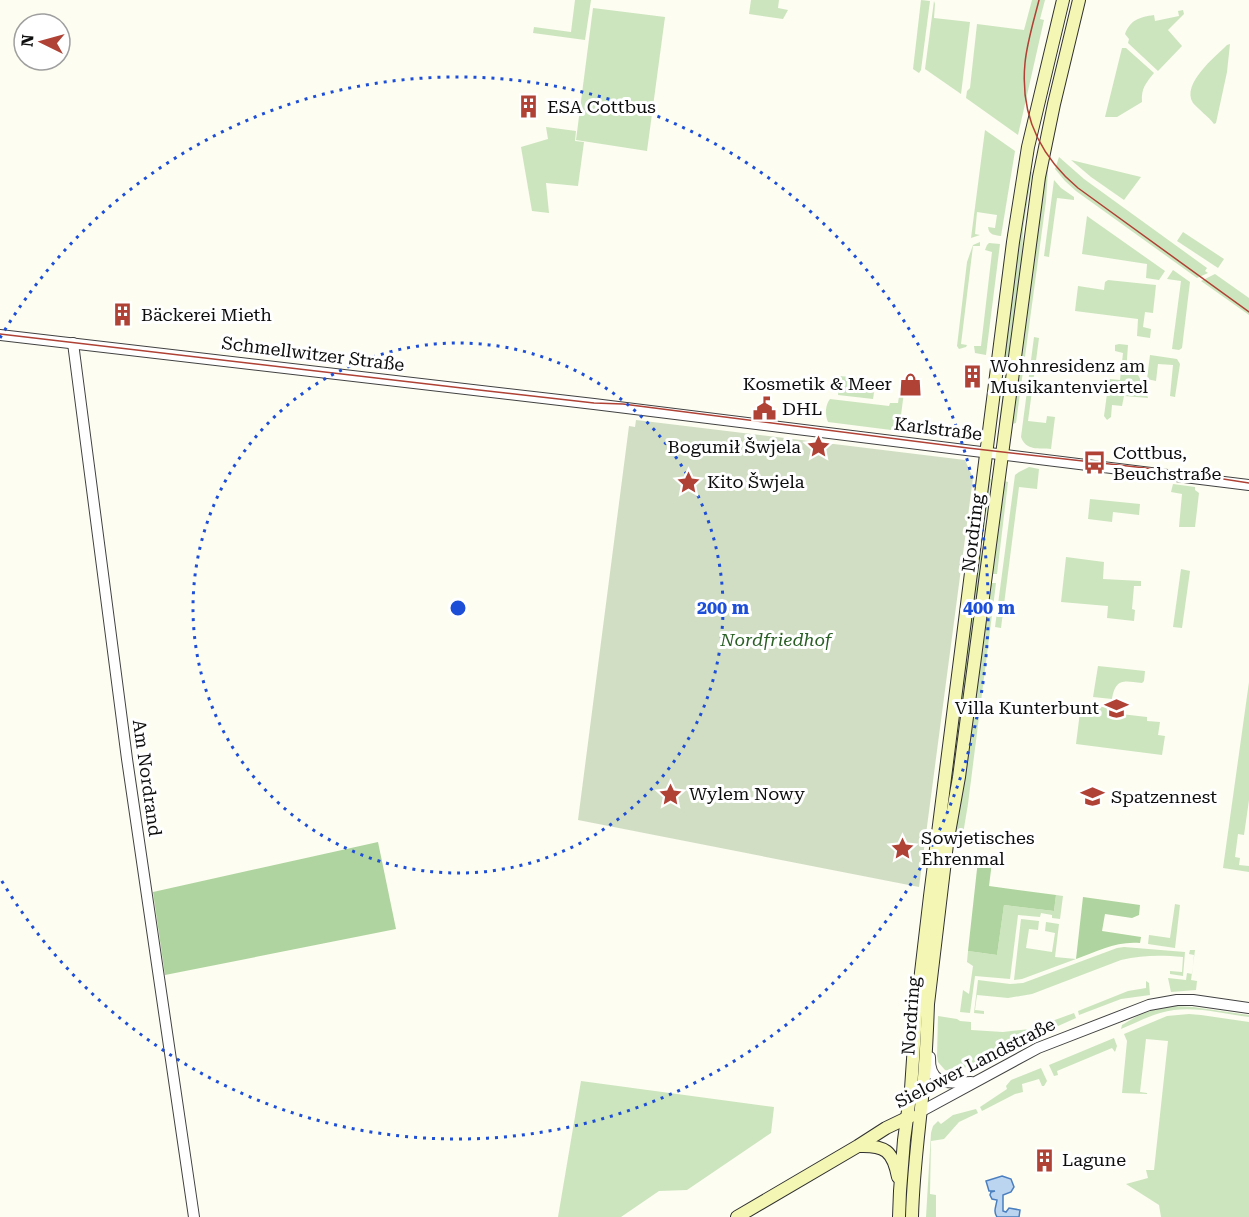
<svg xmlns="http://www.w3.org/2000/svg" width="1249" height="1217" font-family="'Roboto Serif',serif">
	<style>
		.green { fill: #cce5be }
		.forest { fill: #afd49f }
		.cemetery { fill: #d1dec3 }
		.water { fill: #bbd4f0; stroke: #4a7fbf; stroke-width: 1.5 }
		.lines { fill: none; stroke-linecap: round; stroke-linejoin: round }
		.tertiary-casing { stroke: #414141; stroke-width: 12 }
		.secondary-casing { stroke: #303030; stroke-width: 14 }
		.tertiary { stroke: #fff; stroke-width: 10 }
		.secondary { stroke: #f4f6b3; stroke-width: 12 }
		.tram { stroke: #af4135; stroke-width: 1.5 }
		.ring { fill: none; stroke: #1d4ed8; stroke-width: 3; stroke-dasharray: 3 6 }
		.labels { text-anchor: middle; stroke-width: 6; stroke-linejoin: round; paint-order: stroke }
		.poi-label { font-size: 18px; fill: #0e0e0e; stroke: #fff; text-anchor: start }
		.street-label { font-size: 18px; fill: #0e0e0e; stroke: #fff }
		.park-label { font-size: 18px; font-style: italic; fill: #295f25; stroke: #fff }
		.centre { fill: #1d4ed8; stroke: #fff; stroke-width: 3 }
		.ring-label { font-size: 18px; text-anchor: middle; font-weight: bold; fill: #1d4ed8; stroke: #fff; stroke-width: 6; stroke-linejoin: round; paint-order: stroke }
	</style>
	<rect width="100%" height="100%" fill="#fdfdf1"/>
	<g class="green">
		<polygon points="575,0 591,0 585,40 533,33 534,27 571,32"/>
		<polygon points="751,0 779,0 778,8 788,10 783,19 749,14"/>
		<polygon points="921,0 930,1 921,70 919,73 913,69"/>
		<polygon points="1032,0 1045,0 1040,19 1044,20 1018,135 966,98 967,91 970,88 977,24 1024,30"/>
		<polygon points="934,1 935,4 934,18 970,22 961,94 925,69"/>
		<polygon points="593,8 665,17 647,151 576,140"/>
		<path d="M1183 10 1184 14 1168 30 1182 46 1158 71 1128 43 1129 39 1125 34C1130 20 1140 17 1154 15L1155 21 1179 16 1178 11Z"/>
		<path d="M1230 44 1227 72 1216 123 1214 124C1208 116 1199 110 1193 103 1181 84 1215 57 1227 45Z"/>
		<path d="M1122 48H1126L1154 73C1146 83 1141 88 1142 102L1117 117H1105Z"/>
		<polygon points="546,127 576,131 575,141 584,142 578,186 546,183 549,213 532,211 521,147 548,139"/>
		<path d="M985 130 1015 151 1001 236C994 235 989 235 988 227L995 228 997 215 977 212 975 234 980 235 971 238Z"/>
		<polygon points="1059,157 1084,179 1207,268 1205,271 1208,273 1197,278 1076,191 1065,181 1055,169"/>
		<polygon points="1071,160 1141,177 1124,200 1091,177"/>
		<polygon points="1046,170 1048,170 1046,201 1016,423 1012,424 1011,422"/>
		<polygon points="1029,171 1032,172 1023,230 1022,265 1002,423 999,423 1005,374 1005,345"/>
		<polygon points="1054,180 1061,188 1074,197 1074,200 1057,198 1049,257 1044,256"/>
		<polygon points="1087,216 1165,271 1159,280 1146,278 1147,264 1082,254"/>
		<polygon points="1183,232 1224,259 1218,268 1177,241"/>
		<polygon points="980,242 980,246 973,246 961,344 967,345 966,347 959,349 957,346 967,262 973,245"/>
		<polygon points="989,243 1000,244 986,355 975,353 974,346 981,346 992,252 985,250 987,245"/>
		<polygon points="1173,270 1190,282 1182,348 1179,350 1172,349 1181,281 1167,279"/>
		<polygon points="1215,274 1249,298 1249,315 1201,281"/>
		<polygon points="1108,280 1156,285 1153,313 1145,312 1143,327 1151,329 1150,338 1137,336 1138,319 1075,311 1078,286 1104,290 1105,282"/>
		<path d="M1034 337 1039 338 1028 421 1046 423 1047 416 1055 417 1051 449C1039 448 1026 451 1021 437Z"/>
		<polygon points="1119,344 1128,345 1126,373 1138,375 1145,388 1148,398 1124,396 1122,406 1112,405 1111,417 1107,420 1104,416 1109,379 1120,380 1123,353 1115,351 1115,345"/>
		<polygon points="1150,355 1177,359 1180,364 1175,397 1170,396 1173,365 1158,364 1156,381 1147,379"/>
		<polygon points="840,376 876,380 873,399 838,395"/>
		<path d="M901 384H905L899 431 828 422C825 415 825 405 830 399L889 406 890 403H898Z"/>
		<polygon points="1029,467 1039,469 1037,489 1019,487 1001,628 995,627 1015,475 1019,472"/>
		<polygon points="987,479 991,479 982,544 981,571 956,771 946,821 942,827"/>
		<polygon points="1004,481 1008,482 997,574 992,574"/>
		<polygon points="1173,484 1195,487 1195,490 1199,493 1195,527 1179,527 1182,494 1171,492"/>
		<polygon points="1090,499 1140,504 1139,515 1113,512 1112,522 1088,519"/>
		<polygon points="1066,557 1104,562 1103,579 1141,581 1141,586 1134,586 1132,609 1135,610 1134,621 1107,618 1108,606 1061,602"/>
		<polygon points="1181,569 1190,571 1182,628 1173,627"/>
		<polygon points="990,583 996,583 968,804 963,834 954,832"/>
		<path d="M1098 666 1145 671 1144 681 1142 683C1123 681 1116 678 1112 699L1093 697Z"/>
		<polygon points="1249,682 1249,800 1244,835 1238,834 1235,857 1240,858 1239,865 1249,866 1249,872 1223,868"/>
		<polygon points="1081,704 1112,708 1112,713 1147,717 1147,721 1160,722 1158,735 1165,736 1162,755 1076,744"/>
		<polygon points="1056,895 1063,896 1060,919 1052,918 1052,915 1041,913 1040,917 1018,915 1010,979 975,976 970,1013 960,1012 963,990 969,994 973,966 967,962 968,951 997,955 1004,905 1054,911"/>
		<polygon points="1175,904 1180,905 1175,948 1148,944 1149,935 1170,938"/>
		<polygon points="1021,919 1039,921 1038,930 1029,929 1026,948 1052,952 1055,933 1045,931 1046,922 1059,924 1055,957 1076,959 1022,979 1014,980"/>
		<path d="M1124 947 1185 952 1183 976 1170 974V971L1182 972 1183 957C1161 955 1143 955 1121 960L1032 994 1008 998 977 995 975 1010 984 1011V1014L974 1013 978 980 1010 984 1023 983 1117 948Z"/>
		<polygon points="1190,950 1195,950 1191,980 1197,981 1196,990 1171,992 1168,978 1186,980 1187,973 1192,974 1194,955 1189,954"/>
		<polygon points="1146,981 1149,983 1150,995 1121,999 1079,1015 1078,1011 1128,991 1146,988"/>
		<path d="M1175 1006 1193 1007 1249 1015V1017C1225 1014 1199 1007 1174 1010 1156 1012 1138 1022 1121 1029L1122 1025 1144 1012 1156 1008Z"/>
		<polygon points="1074,1013 1076,1018 955,1072 945,1070 938,1062 937,1056 938,1016 957,1019 960,1021 971,1022 971,1030 1003,1032 1030,1029"/>
		<polygon points="1189,1014 1201,1015 1249,1022 1249,1217 1161,1217 1159,1205 1126,1184 1148,1178 1146,1170 1154,1170 1168,1041 1146,1039 1140,1092 1147,1093 1147,1094 1122,1093 1127,1041 1124,1034 1167,1016"/>
		<polygon points="1114,1038 1117,1046 1115,1052 1112,1048 1057,1071 1058,1075 1054,1076 1049,1065"/>
		<polygon points="1041,1068 1047,1081 1044,1086 1042,1086 1039,1079 1022,1084 1023,1092 1015,1094 982,1111 980,1107 1007,1089 1006,1086 1011,1080"/>
		<polygon points="581,1081 774,1107 771,1133 687,1190 659,1191 621,1217 558,1217"/>
		<polygon points="976,1109 978,1113 959,1122 944,1139 931,1141 930,1194 936,1195 936,1217 926,1217 931,1133 933,1126 938,1121 941,1124 953,1115"/>
	</g>
	<g class="forest">
		<polygon points="378,842 396,929 165,975 153,892"/>
		<polygon points="978,860 992,862 989,886 1056,895 1054,911 1004,905 997,955 968,951"/>
		<path d="M1083 897 1140 905 1139 915 1132 918 1105 914 1102 931 1141 937 1140 943C1116 941 1098 951 1076 959Z"/>
	</g>
	<polygon class="cemetery" points="636,420 965,460 973,478 919,887 578,820 629,426 635,427"/>
	<path class="water" d="M1002 1176 1011 1179 1014 1187 1011 1192 1003 1195V1211L1006 1212 1009 1208 1020 1210 1019 1217H997C993 1211 996 1207 997 1200L992 1199 990 1195 991 1192 995 1191H989L986 1181Z"/>
	<g class="lines">
		<defs>
			<g id="tertiary">
				<polyline points="0,335 594,404 1249,485"/>
				<polyline points="73,343 127,759 194,1217"/>
				<path d="M930 1057C929 1086 949 1083 971 1082"/>
				<polyline points="920,1112 1038,1048 1149,1005 1177,1000 1193,1000 1249,1008"/>
			</g>
			<g id="secondary">
				<path d="M859 1146C885 1145 893 1151 898 1177"/>
				<polyline points="737,1217 858,1146 886,1128 911,1116"/>
				<polyline points="899,1217 900,1191 904,1140 911,1089 916,1015 930,896 1013,242 1028,147 1063,0"/>
				<path d="M912 1217C913 1173 919 1131 923 1088 926 1060 927 1032 928 1004L947 844 959 777 1039 177 1054 104 1079 0"/>
			</g>
		</defs>
		<use href="#tertiary" class="tertiary-casing"/>
		<use href="#secondary" class="secondary-casing"/>
		<use href="#tertiary" class="tertiary"/>
		<use href="#secondary" class="secondary"/>
		<g class="tram">
			<path d="M1039 0C1034 20 1027 42 1025 63 1020 114 1039 155 1078 188L1249 312"/>
			<polyline points="0,334 479,390 594,403 623,404 968,448 1172,471 1249,483"/>
		</g>
	</g>
	<g class="ring">
		<circle cx="458" cy="608" r="265"/>
		<path d="M0 338A531 531 0 1 1 0 878"/>
	</g>
	<defs>
		<symbol id="building-bare" viewBox="-9 -9 18 18"><path d="M-4-6H4V6H1V3H-1V6H-4ZM-2.5-4.3h1.7v1.8h-1.7ZM.8-4.3h1.7v1.8H.8ZM-2.5-1h1.7V.8h-1.7ZM.8-1h1.7V.8H.8Z" fill="#af4135" stroke="#fff" stroke-width="2.5" paint-order="stroke"/></symbol>
		<symbol id="shop-bare" viewBox="-9 -9 18 18"><path d="M-5-2.5h2.3a2.7 3.5 0 0 1 5.4 0H5L5.5 6h-11ZM-1.5-2.5h3a1.5 2.3 0 0 0-3 0Z" fill="#af4135" stroke="#fff" stroke-width="2.5" paint-order="stroke"/></symbol>
		<symbol id="civic-bare" viewBox="-9 -9 18 18"><path d="M-.6-6.5H3V-4.5H.6V-3L4-1V1h2V6H-6V1h2V-1L-.6-3ZM-1.2 2.5V6h2.4V2.5Z" fill="#af4135" stroke="#fff" stroke-width="2.5" paint-order="stroke"/></symbol>
		<symbol id="sight-bare" viewBox="-9 -9 18 18"><path d="M0-6L1.8-2.2L6-1.7L2.9 1.2L3.7 5.4L0 3.3L-3.7 5.4L-2.9 1.2L-6-1.7L-1.8-2.2Z" fill="#af4135" stroke="#fff" stroke-width="2.5" paint-order="stroke"/></symbol>
		<symbol id="bus-bare" viewBox="-9 -9 18 18"><path d="M-5-6H5V4H4V6H2V4H-2V6H-4V4H-5ZM-3.5-4V0h7V-4ZM-3.5 1.2v1.5H-2V1.2ZM2 1.2v1.5H3.5V1.2Z" fill="#af4135" stroke="#fff" stroke-width="2.5" paint-order="stroke"/></symbol>
		<symbol id="school-bare" viewBox="-9 -9 18 18"><path d="M0-5L7-2L0 1L-7-2ZM-4 1L0 2.5L4 1V4Q0 6-4 4Z" fill="#af4135" stroke="#fff" stroke-width="2.5" paint-order="stroke"/></symbol>
	</defs>
	<g fill-rule="evenodd">
		<use href="#building-bare" x="512" y="90" width="33" height="33"/>
		<use href="#building-bare" x="106" y="298" width="33" height="33"/>
		<use href="#building-bare" x="956" y="360" width="33" height="33"/>
		<use href="#shop-bare" x="894" y="368" width="33" height="33"/>
		<use href="#civic-bare" x="748" y="392" width="33" height="33"/>
		<use href="#sight-bare" x="802" y="430" width="33" height="33"/>
		<use href="#bus-bare" x="1078" y="446" width="33" height="33"/>
		<use href="#sight-bare" x="672" y="466" width="33" height="33"/>
		<use href="#school-bare" x="1100" y="692" width="33" height="33"/>
		<use href="#sight-bare" x="654" y="778" width="33" height="33"/>
		<use href="#school-bare" x="1076" y="780" width="33" height="33"/>
		<use href="#sight-bare" x="886" y="832" width="33" height="33"/>
		<use href="#building-bare" x="1028" y="1144" width="33" height="33"/>
	</g>
	<g class="labels">
		<g class="poi-label">
			<text x="547" y="113">ESA Cottbus</text>
			<text x="141" y="321">Bäckerei Mieth</text>
			<text x="990" y="372">Wohnresidenz am<tspan x="990" dy="21">Musikantenviertel</tspan></text>
			<text x="892" y="390" text-anchor="end">Kosmetik &amp; Meer</text>
			<text x="782" y="415">DHL</text>
			<text x="801" y="453" text-anchor="end">Bogumił Šwjela</text>
			<text x="1113" y="459">Cottbus,<tspan x="1113" dy="21">Beuchstraße</tspan></text>
			<text x="707" y="488">Kito Šwjela</text>
			<text x="1099" y="714" text-anchor="end">Villa Kunterbunt</text>
			<text x="689" y="800">Wylem Nowy</text>
			<text x="1111" y="803">Spatzennest</text>
			<text x="921" y="844">Sowjetisches<tspan x="921" dy="21">Ehrenmal</tspan></text>
			<text x="1062" y="1166">Lagune</text>
		</g>
		<g class="street-label">
			<text transform="translate(313 354) rotate(7)" y="6">Schmellwitzer Straße</text>
			<text transform="translate(938 429) rotate(7)" y="6">Karlstraße</text>
			<text transform="translate(973 533) rotate(-83)" y="6">Nordring</text>
			<text transform="translate(147 778) rotate(82)" y="6">Am Nordrand</text>
			<text transform="translate(911 1016) rotate(-86)" y="6">Nordring</text>
			<text transform="translate(975 1063) rotate(-27)" y="6">Sielower Landstraße</text>
		</g>
		<g class="park-label">
			<text x="776" y="646">Nordfriedhof</text>
		</g>
	</g>
	<circle cx="458" cy="608" r="9" class="centre"/>
	<g class="ring-label">
		<text x="723" y="614">200 m</text>
		<text x="989" y="614">400 m</text>
	</g>
	<g transform="translate(42 42) rotate(275)"><circle r="28" fill="#ffffff" stroke="#9f9f9f" stroke-width="1.5"/>
	<path d="M0-4.5L10 22L0 15L-10 22Z" fill="#af4135"/>
	<text y="-9" font-size="16" font-weight="bold" text-anchor="middle" fill="#0e0e0e">N</text>
	</g>
</svg>
